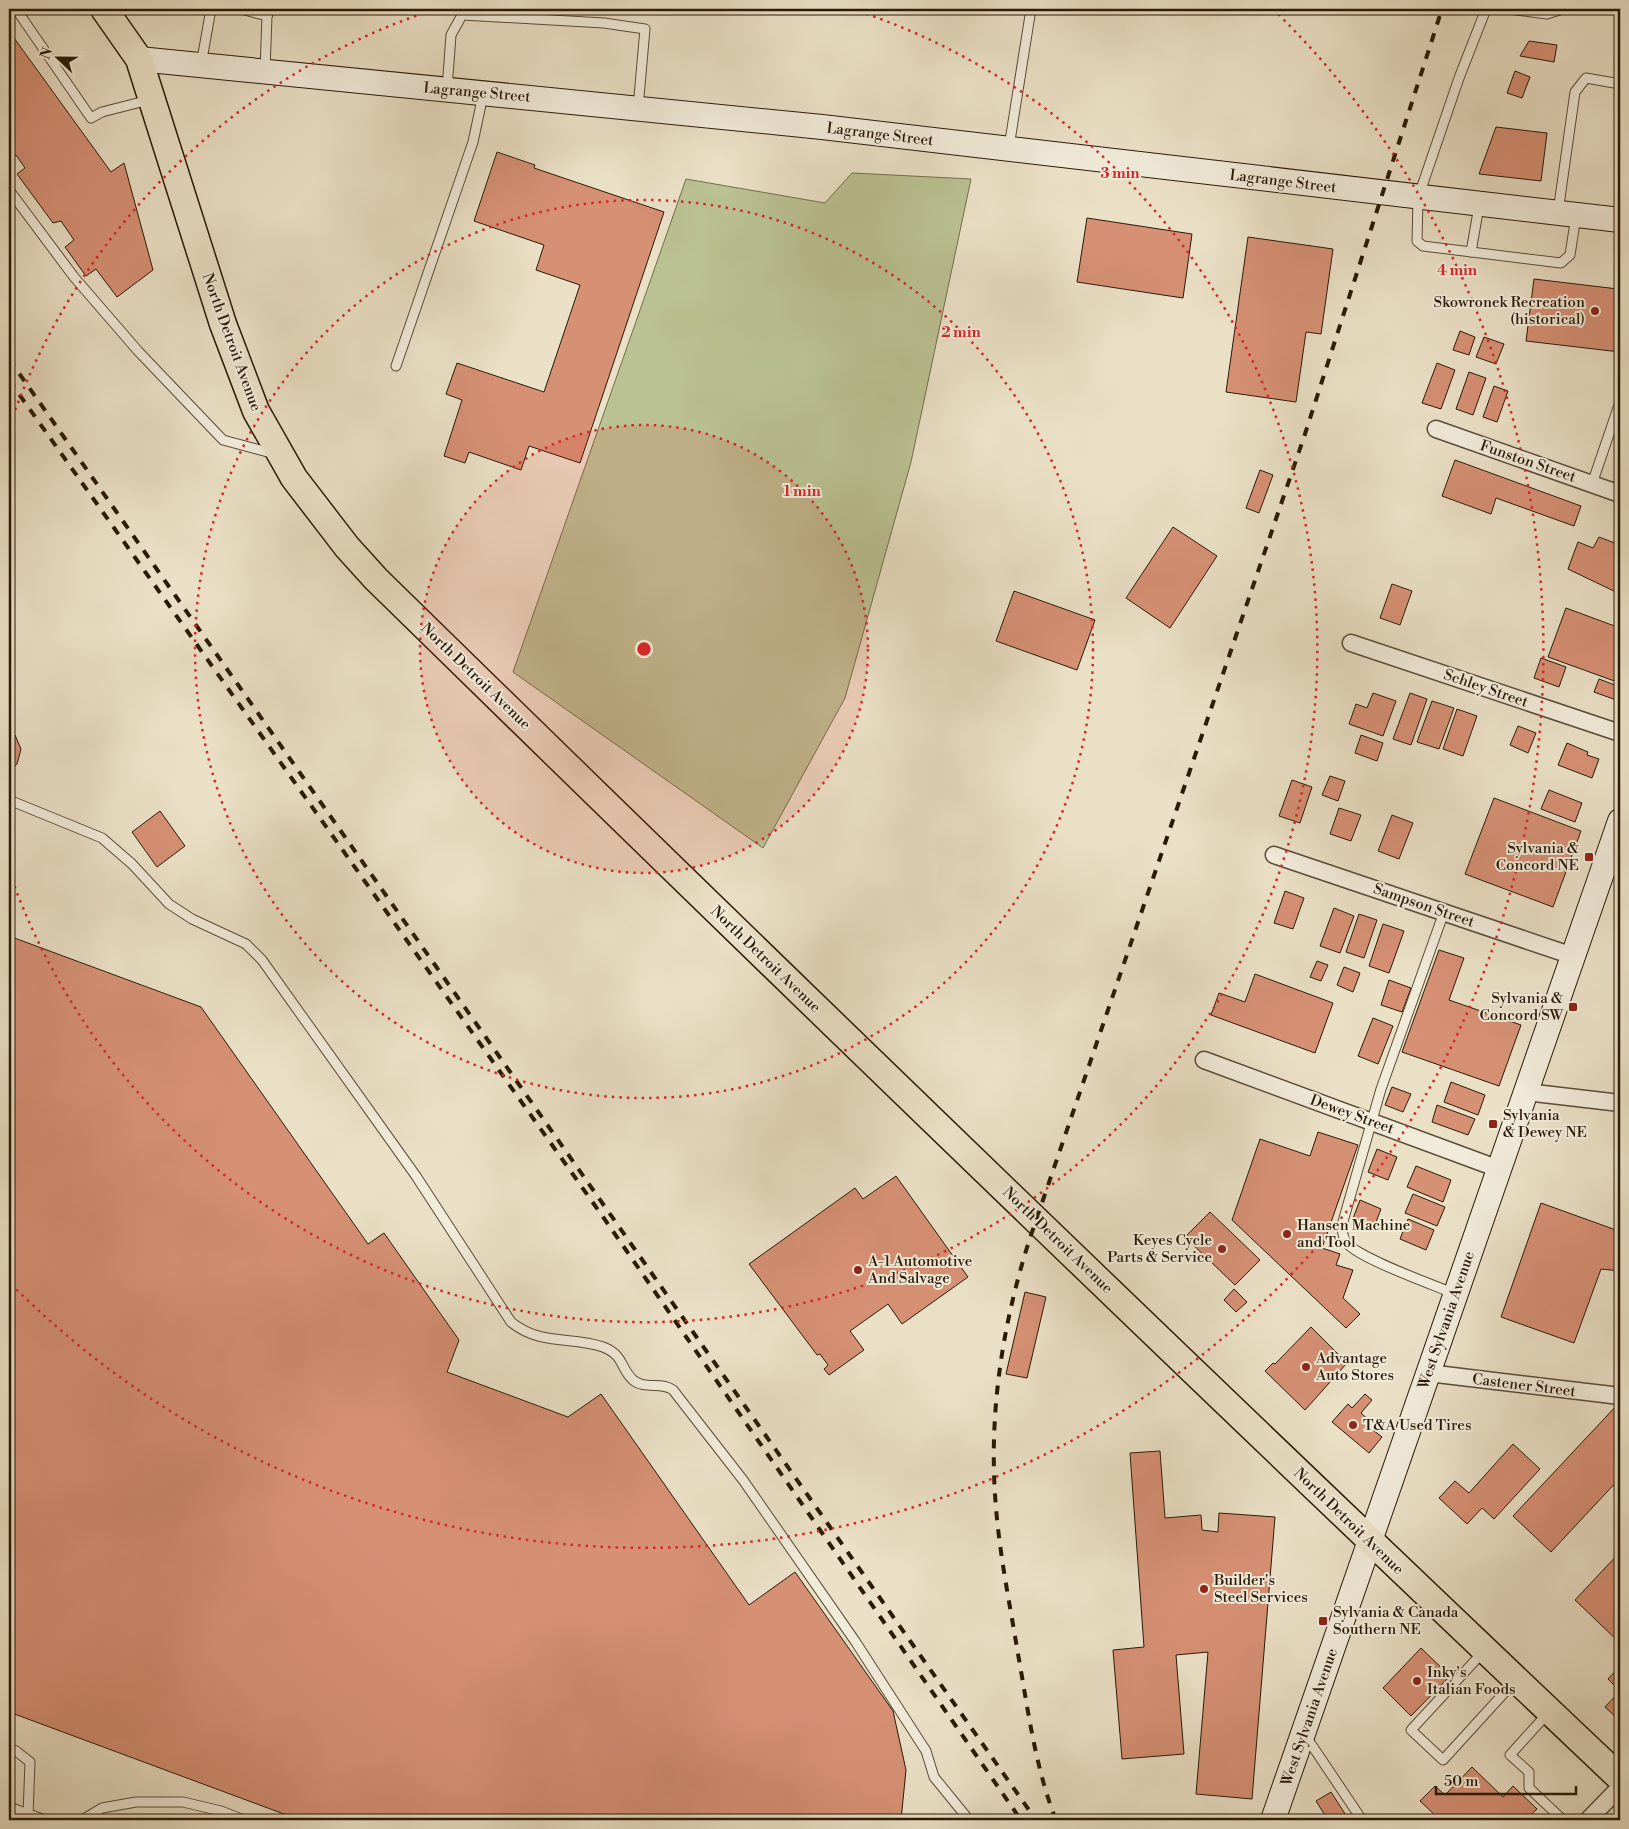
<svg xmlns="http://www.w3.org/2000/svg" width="1629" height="1829" font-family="'Libre Bodoni',serif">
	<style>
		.green { fill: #bac192; stroke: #726d4c }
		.building { fill: #d69074; stroke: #2a1907 }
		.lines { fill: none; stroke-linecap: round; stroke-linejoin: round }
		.lane-casing { stroke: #5a4b37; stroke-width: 11 }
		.street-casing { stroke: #5a4b37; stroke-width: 19 }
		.secondary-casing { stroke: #2a1907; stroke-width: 26 }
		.primary-casing { stroke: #2a1907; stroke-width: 29 }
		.lane { stroke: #f1ebda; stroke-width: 9 }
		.street { stroke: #f1ebda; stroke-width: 16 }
		.secondary { stroke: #f1ebda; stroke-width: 24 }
		.primary { stroke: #eae0c6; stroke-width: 26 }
		.rail { stroke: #2a1907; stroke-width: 4; stroke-dasharray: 9 9; stroke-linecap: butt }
		.ring { fill: none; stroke: #d62828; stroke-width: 2.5; stroke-dasharray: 2.5 5 }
		.poi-dot { fill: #8f2418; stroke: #f1ebda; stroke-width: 2 }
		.labels { text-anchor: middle; stroke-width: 4; stroke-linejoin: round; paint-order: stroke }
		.street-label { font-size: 15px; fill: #2a1907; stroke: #f1ebda }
		.poi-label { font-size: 15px; fill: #2a1907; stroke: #f1ebda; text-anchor: start }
		.centre { fill: #d62828; stroke: #f1ebda; stroke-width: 2.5 }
		.ring-label { font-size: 15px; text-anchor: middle; font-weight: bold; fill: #d62828; stroke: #f1ebda; stroke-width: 4; stroke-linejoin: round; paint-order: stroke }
	</style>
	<rect width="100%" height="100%" fill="#eae0c6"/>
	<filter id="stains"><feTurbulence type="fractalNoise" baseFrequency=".004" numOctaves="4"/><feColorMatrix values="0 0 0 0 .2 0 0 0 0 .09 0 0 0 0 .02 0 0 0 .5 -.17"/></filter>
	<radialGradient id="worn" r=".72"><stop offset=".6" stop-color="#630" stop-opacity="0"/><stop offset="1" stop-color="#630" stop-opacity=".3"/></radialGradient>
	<polygon class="green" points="852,173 971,179 911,462 845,698 763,848 513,672 686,179 825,203"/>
	<g class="building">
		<polygon points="9,31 111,172 124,163 153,270 117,297 96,269 86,276 65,247 74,240 61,221 53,223 17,174 25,168 16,155 9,160"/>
		<polygon points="1529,41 1557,45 1554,62 1520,56"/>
		<polygon points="1515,71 1530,77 1522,98 1507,93"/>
		<polygon points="1496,127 1547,133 1541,181 1479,174"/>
		<polygon points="497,152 535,165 534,168 664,212 580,463 529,446 521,470 469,452 465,463 444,456 462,400 446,394 457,363 544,392 580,285 536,270 544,245 474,221"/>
		<polygon points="1087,218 1192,234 1183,298 1077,282"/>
		<polygon points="1248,237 1333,249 1321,334 1306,332 1296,402 1226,392"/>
		<polygon points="1620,270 1620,352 1526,341 1534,279 1618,289"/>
		<polygon points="1460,331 1475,337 1469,355 1453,350"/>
		<polygon points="1484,337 1504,344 1496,364 1476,357"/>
		<polygon points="1437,363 1455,370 1441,409 1422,403"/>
		<polygon points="1469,372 1486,378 1473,415 1456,409"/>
		<polygon points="1494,386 1508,391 1497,422 1483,417"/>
		<polygon points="1455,460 1581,506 1574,526 1496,498 1491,514 1442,496"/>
		<polygon points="1260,470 1273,475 1259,513 1246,508"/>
		<polygon points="1173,527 1217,556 1170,628 1126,598"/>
		<polygon points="1599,537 1620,545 1620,594 1568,569 1578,542 1593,548"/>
		<polygon points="1392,584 1412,591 1400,625 1380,618"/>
		<polygon points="1014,591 1095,620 1077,670 996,641"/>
		<polygon points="1566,608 1620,628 1620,683 1548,657"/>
		<polygon points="1541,658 1566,667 1559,687 1534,678"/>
		<polygon points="1599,679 1620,687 1619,701 1594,692"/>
		<polygon points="1373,693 1396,701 1383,736 1349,724 1356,704 1367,708"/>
		<polygon points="1410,693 1427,699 1411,745 1393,739"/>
		<polygon points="1432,701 1454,708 1439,749 1417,742"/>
		<polygon points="1457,709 1477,716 1463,756 1443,749"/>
		<polygon points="1518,726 1536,733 1528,753 1510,745"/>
		<polygon points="9,729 15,735 21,749 17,764 9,771"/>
		<polygon points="1361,735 1383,743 1377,761 1355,753"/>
		<polygon points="1567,743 1588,752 1587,755 1599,759 1592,778 1558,765"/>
		<polygon points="1330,776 1345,781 1338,801 1322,795"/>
		<polygon points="1292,780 1312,787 1300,823 1279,816"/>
		<polygon points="1549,790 1582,803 1575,822 1541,809"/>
		<polygon points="1494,798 1581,831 1553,907 1465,874"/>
		<polygon points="1339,808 1361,815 1351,841 1330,834"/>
		<polygon points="160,811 185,846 157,867 132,832"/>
		<polygon points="1392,815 1413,823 1399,859 1378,851"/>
		<polygon points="1285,891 1304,898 1293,929 1274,923"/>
		<polygon points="1334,908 1354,916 1340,953 1320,946"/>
		<polygon points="1359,914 1377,920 1364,958 1346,952"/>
		<polygon points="1383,924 1404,931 1389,973 1369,966"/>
		<polygon points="9,936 201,1007 368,1244 384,1233 459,1340 447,1372 568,1417 601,1394 749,1605 795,1572 893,1711 906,1770 901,1820 300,1820 9,1712"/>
		<polygon points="1439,950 1464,958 1449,1000 1521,1025 1499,1086 1402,1052"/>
		<polygon points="1317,961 1328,965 1321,981 1310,977"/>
		<polygon points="1344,967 1360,973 1353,992 1337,985"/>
		<polygon points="1255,974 1333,1003 1315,1053 1211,1015 1219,993 1245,1002"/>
		<polygon points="1389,980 1411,988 1402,1012 1381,1005"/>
		<polygon points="1373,1018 1393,1026 1378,1064 1358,1056"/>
		<polygon points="1451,1082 1485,1095 1478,1115 1444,1102"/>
		<polygon points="1392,1087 1411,1094 1403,1112 1385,1105"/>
		<polygon points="1437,1105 1475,1119 1468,1135 1432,1122"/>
		<polygon points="1318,1132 1358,1145 1322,1248 1340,1254 1336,1265 1353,1270 1343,1298 1360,1314 1346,1328 1232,1220 1260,1139 1310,1156"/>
		<polygon points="1377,1149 1397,1157 1388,1180 1368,1172"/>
		<polygon points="1416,1166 1451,1180 1443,1202 1407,1187"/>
		<polygon points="896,1176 968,1277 902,1324 888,1304 850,1331 864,1350 829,1375 824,1369 828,1365 820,1354 817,1355 749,1264 855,1188 863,1199"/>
		<polygon points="1413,1194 1445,1207 1437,1226 1405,1213"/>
		<polygon points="1360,1200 1381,1209 1373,1230 1352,1221"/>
		<polygon points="1541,1203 1616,1230 1620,1219 1620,1271 1601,1269 1574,1343 1501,1317"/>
		<polygon points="1210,1212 1260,1260 1235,1285 1185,1237"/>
		<polygon points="1408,1219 1434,1230 1426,1250 1400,1239"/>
		<polygon points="1234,1289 1247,1302 1236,1312 1224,1300"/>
		<polygon points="1025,1292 1046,1297 1027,1378 1006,1374"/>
		<polygon points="1311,1327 1347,1363 1305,1410 1265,1371 1273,1363 1275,1364"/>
		<polygon points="1365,1394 1372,1400 1361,1413 1372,1423 1369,1427 1382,1437 1369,1453 1332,1422 1348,1404 1352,1408"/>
		<polygon points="1618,1404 1620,1406 1620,1478 1551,1552 1513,1516"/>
		<polygon points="1513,1444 1540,1469 1494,1519 1482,1508 1467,1524 1439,1498 1455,1481 1469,1493"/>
		<polygon points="1160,1451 1165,1518 1201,1515 1202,1530 1218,1532 1219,1513 1275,1517 1252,1799 1196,1794 1208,1652 1176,1655 1184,1754 1122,1759 1113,1650 1144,1647 1130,1453"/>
		<polygon points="1620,1552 1620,1643 1575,1600"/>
		<polygon points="1421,1648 1450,1676 1411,1716 1383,1688"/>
		<polygon points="1620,1666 1620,1721 1605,1707 1620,1691 1608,1679"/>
		<polygon points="1472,1767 1503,1797 1513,1786 1537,1809 1526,1820 1437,1820 1438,1818 1420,1801 1435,1786 1445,1795"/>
		<polygon points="1331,1792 1349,1820 1328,1820 1316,1801"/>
	</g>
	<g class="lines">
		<defs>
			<g id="lane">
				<polyline points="16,9 91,118 102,112 149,100"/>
				<polyline points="241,9 267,16 270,9"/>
				<polyline points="1486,9 1459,78 1418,198 1417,241 1423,246 1561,263 1570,255 1576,216"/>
				<polyline points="1508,9 1547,14 1563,9"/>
				<polyline points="201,65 211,9"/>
				<polyline points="265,71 267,16"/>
				<polyline points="447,89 451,35 462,15 604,23 645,29 638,108"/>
				<polyline points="1009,147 1031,9"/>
				<polyline points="9,190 74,277 138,351 223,440 275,454"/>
				<polyline points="1558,212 1575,92 1586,78 1620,84"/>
				<polyline points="1471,252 1479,206"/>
				<polyline points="396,366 473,142 483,95"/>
				<polyline points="1592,484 1620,402"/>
				<path d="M9 800 102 838 132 864 169 904 192 919 246 944 262 960 416 1176 511 1322C541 1346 570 1336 603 1347 624 1355 620 1368 633 1380 645 1390 662 1381 673 1390L743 1480 855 1641 926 1751 934 1777 969 1820"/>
				<path d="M1444 912 1381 1089 1342 1225C1342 1231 1343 1238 1347 1243 1358 1258 1434 1285 1455 1294"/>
				<polyline points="1483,1652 1411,1730 1443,1760 1515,1681"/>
				<polyline points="1548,1713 1510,1755 1529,1772 1529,1788 1563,1820"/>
				<polyline points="1305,1735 1362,1820"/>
				<polyline points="9,1748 16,1751 30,1762 28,1815"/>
				<polyline points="9,1807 45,1820"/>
				<polyline points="82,1820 102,1808 136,1802 183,1802 221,1811 244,1820"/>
			</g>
			<g id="street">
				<polyline points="1436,429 1620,494"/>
				<polyline points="1351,643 1620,733"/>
				<polyline points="1274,855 1573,956"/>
				<polyline points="1204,1060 1499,1169"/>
				<polyline points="1526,1092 1620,1103"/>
				<polyline points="1428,1373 1620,1396"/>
				<polyline points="1588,1820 1620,1787"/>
			</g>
			<g id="secondary">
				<polyline points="139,59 822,127 1620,220"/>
				<polyline points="1273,1820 1620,821"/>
			</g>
			<path id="primary" d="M104 9 139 59 223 324 256 411 294 478 347 547 376 579C788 982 1202 1382 1620 1778"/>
		</defs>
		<use href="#lane" class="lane-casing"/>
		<use href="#street" class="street-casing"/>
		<use href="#secondary" class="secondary-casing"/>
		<use href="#primary" class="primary-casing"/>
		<use href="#lane" class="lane"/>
		<use href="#street" class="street"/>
		<use href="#secondary" class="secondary"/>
		<use href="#primary" class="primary"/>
		<g class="rail">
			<polyline points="9,359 1036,1820"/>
			<polyline points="9,380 601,1214 1021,1820"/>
			<path d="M1056 1820C1035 1767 1028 1709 1018 1654 1010 1605 1000 1557 996 1508 988 1416 1002 1325 1030 1238L1304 437 1442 9"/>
		</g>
	</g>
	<circle cx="644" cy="649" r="224" fill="#d62828" fill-opacity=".12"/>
	<g class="ring">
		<circle cx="644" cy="649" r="224"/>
		<circle cx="644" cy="649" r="449"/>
		<path d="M10 424A673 673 0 0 1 436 9M852 9A673 673 0 1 1 10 874"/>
		<path d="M1273 9A897 897 0 1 1 10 1283"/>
	</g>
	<g class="poi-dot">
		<circle cx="1595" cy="311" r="5"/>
		<rect x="1584" y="852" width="10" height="10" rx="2.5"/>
		<rect x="1568" y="1002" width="10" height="10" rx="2.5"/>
		<rect x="1488" y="1119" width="10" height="10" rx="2.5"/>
		<circle cx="1287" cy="1234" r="5"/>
		<circle cx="1222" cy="1249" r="5"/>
		<circle cx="858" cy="1270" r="5"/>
		<circle cx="1306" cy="1367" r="5"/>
		<circle cx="1353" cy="1425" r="5"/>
		<circle cx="1204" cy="1589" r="5"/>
		<rect x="1318" y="1616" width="10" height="10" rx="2.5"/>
		<circle cx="1417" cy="1681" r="5"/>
	</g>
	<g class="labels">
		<g class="street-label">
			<text transform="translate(477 92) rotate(5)" y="5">Lagrange Street</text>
			<text transform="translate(880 134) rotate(7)" y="5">Lagrange Street</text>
			<text transform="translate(1283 181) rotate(7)" y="5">Lagrange Street</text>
			<text transform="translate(232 342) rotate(70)" y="5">North Detroit Avenue</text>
			<text transform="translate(1528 461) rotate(19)" y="5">Funston Street</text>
			<text transform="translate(476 676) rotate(44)" y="5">North Detroit Avenue</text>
			<text transform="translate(1486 688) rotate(19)" y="5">Schley Street</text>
			<text transform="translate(1424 905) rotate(19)" y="5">Sampson Street</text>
			<text transform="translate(766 959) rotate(44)" y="5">North Detroit Avenue</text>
			<text transform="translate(1352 1114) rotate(20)" y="5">Dewey Street</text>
			<text transform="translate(1058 1240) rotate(44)" y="5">North Detroit Avenue</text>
			<text transform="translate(1446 1320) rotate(-71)" y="5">West Sylvania Avenue</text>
			<text transform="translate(1524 1385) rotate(7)" y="5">Castener Street</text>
			<text transform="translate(1349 1521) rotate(44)" y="5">North Detroit Avenue</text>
			<text transform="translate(1309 1717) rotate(-71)" y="5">West Sylvania Avenue</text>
		</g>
		<g class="poi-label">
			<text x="1585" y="307" text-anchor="end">Skowronek Recreation<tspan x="1585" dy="17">(historical)</tspan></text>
			<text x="1579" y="853" text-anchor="end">Sylvania &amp;<tspan x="1579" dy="17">Concord NE</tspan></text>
			<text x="1563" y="1003" text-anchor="end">Sylvania &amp;<tspan x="1563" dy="17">Concord SW</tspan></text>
			<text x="1503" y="1120">Sylvania<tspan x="1503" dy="17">&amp; Dewey NE</tspan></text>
			<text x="1297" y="1230">Hansen Machine<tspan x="1297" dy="17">and Tool</tspan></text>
			<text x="1212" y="1245" text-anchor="end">Keyes Cycle<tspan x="1212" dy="17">Parts &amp; Service</tspan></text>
			<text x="868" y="1266">A-1 Automotive<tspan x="868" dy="17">And Salvage</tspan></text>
			<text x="1316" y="1363">Advantage<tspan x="1316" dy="17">Auto Stores</tspan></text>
			<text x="1363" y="1430">T&amp;A Used Tires</text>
			<text x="1214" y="1585">Builder's<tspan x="1214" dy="17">Steel Services</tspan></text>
			<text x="1333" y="1617">Sylvania &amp; Canada<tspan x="1333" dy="17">Southern NE</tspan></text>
			<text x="1427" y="1677">Inky's<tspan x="1427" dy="17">Italian Foods</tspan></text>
		</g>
	</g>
	<circle cx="644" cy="649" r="8" class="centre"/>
	<g class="ring-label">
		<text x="1120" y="178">3 min</text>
		<text x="1457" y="275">4 min</text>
		<text x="961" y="337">2 min</text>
		<text x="802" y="496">1 min</text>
	</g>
	<rect width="1629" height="1829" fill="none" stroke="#eae0c6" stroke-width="30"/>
	<rect x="10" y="10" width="1609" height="1809" fill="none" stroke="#2a1907" stroke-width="2.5"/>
	<rect x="15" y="15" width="1599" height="1799" fill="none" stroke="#2a1907"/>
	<g transform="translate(58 58) rotate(292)" stroke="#f1ebda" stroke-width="4" paint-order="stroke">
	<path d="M0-4L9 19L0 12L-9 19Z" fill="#2a1907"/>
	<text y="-8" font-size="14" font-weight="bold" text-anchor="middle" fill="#2a1907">N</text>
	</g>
	<path d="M1436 1786v8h140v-8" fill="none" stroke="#2a1907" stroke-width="2.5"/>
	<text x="1444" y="1786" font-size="15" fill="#2a1907" stroke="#f1ebda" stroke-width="4" paint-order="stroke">50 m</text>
	<rect width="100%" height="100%" filter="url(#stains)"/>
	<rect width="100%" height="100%" fill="url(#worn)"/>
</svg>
